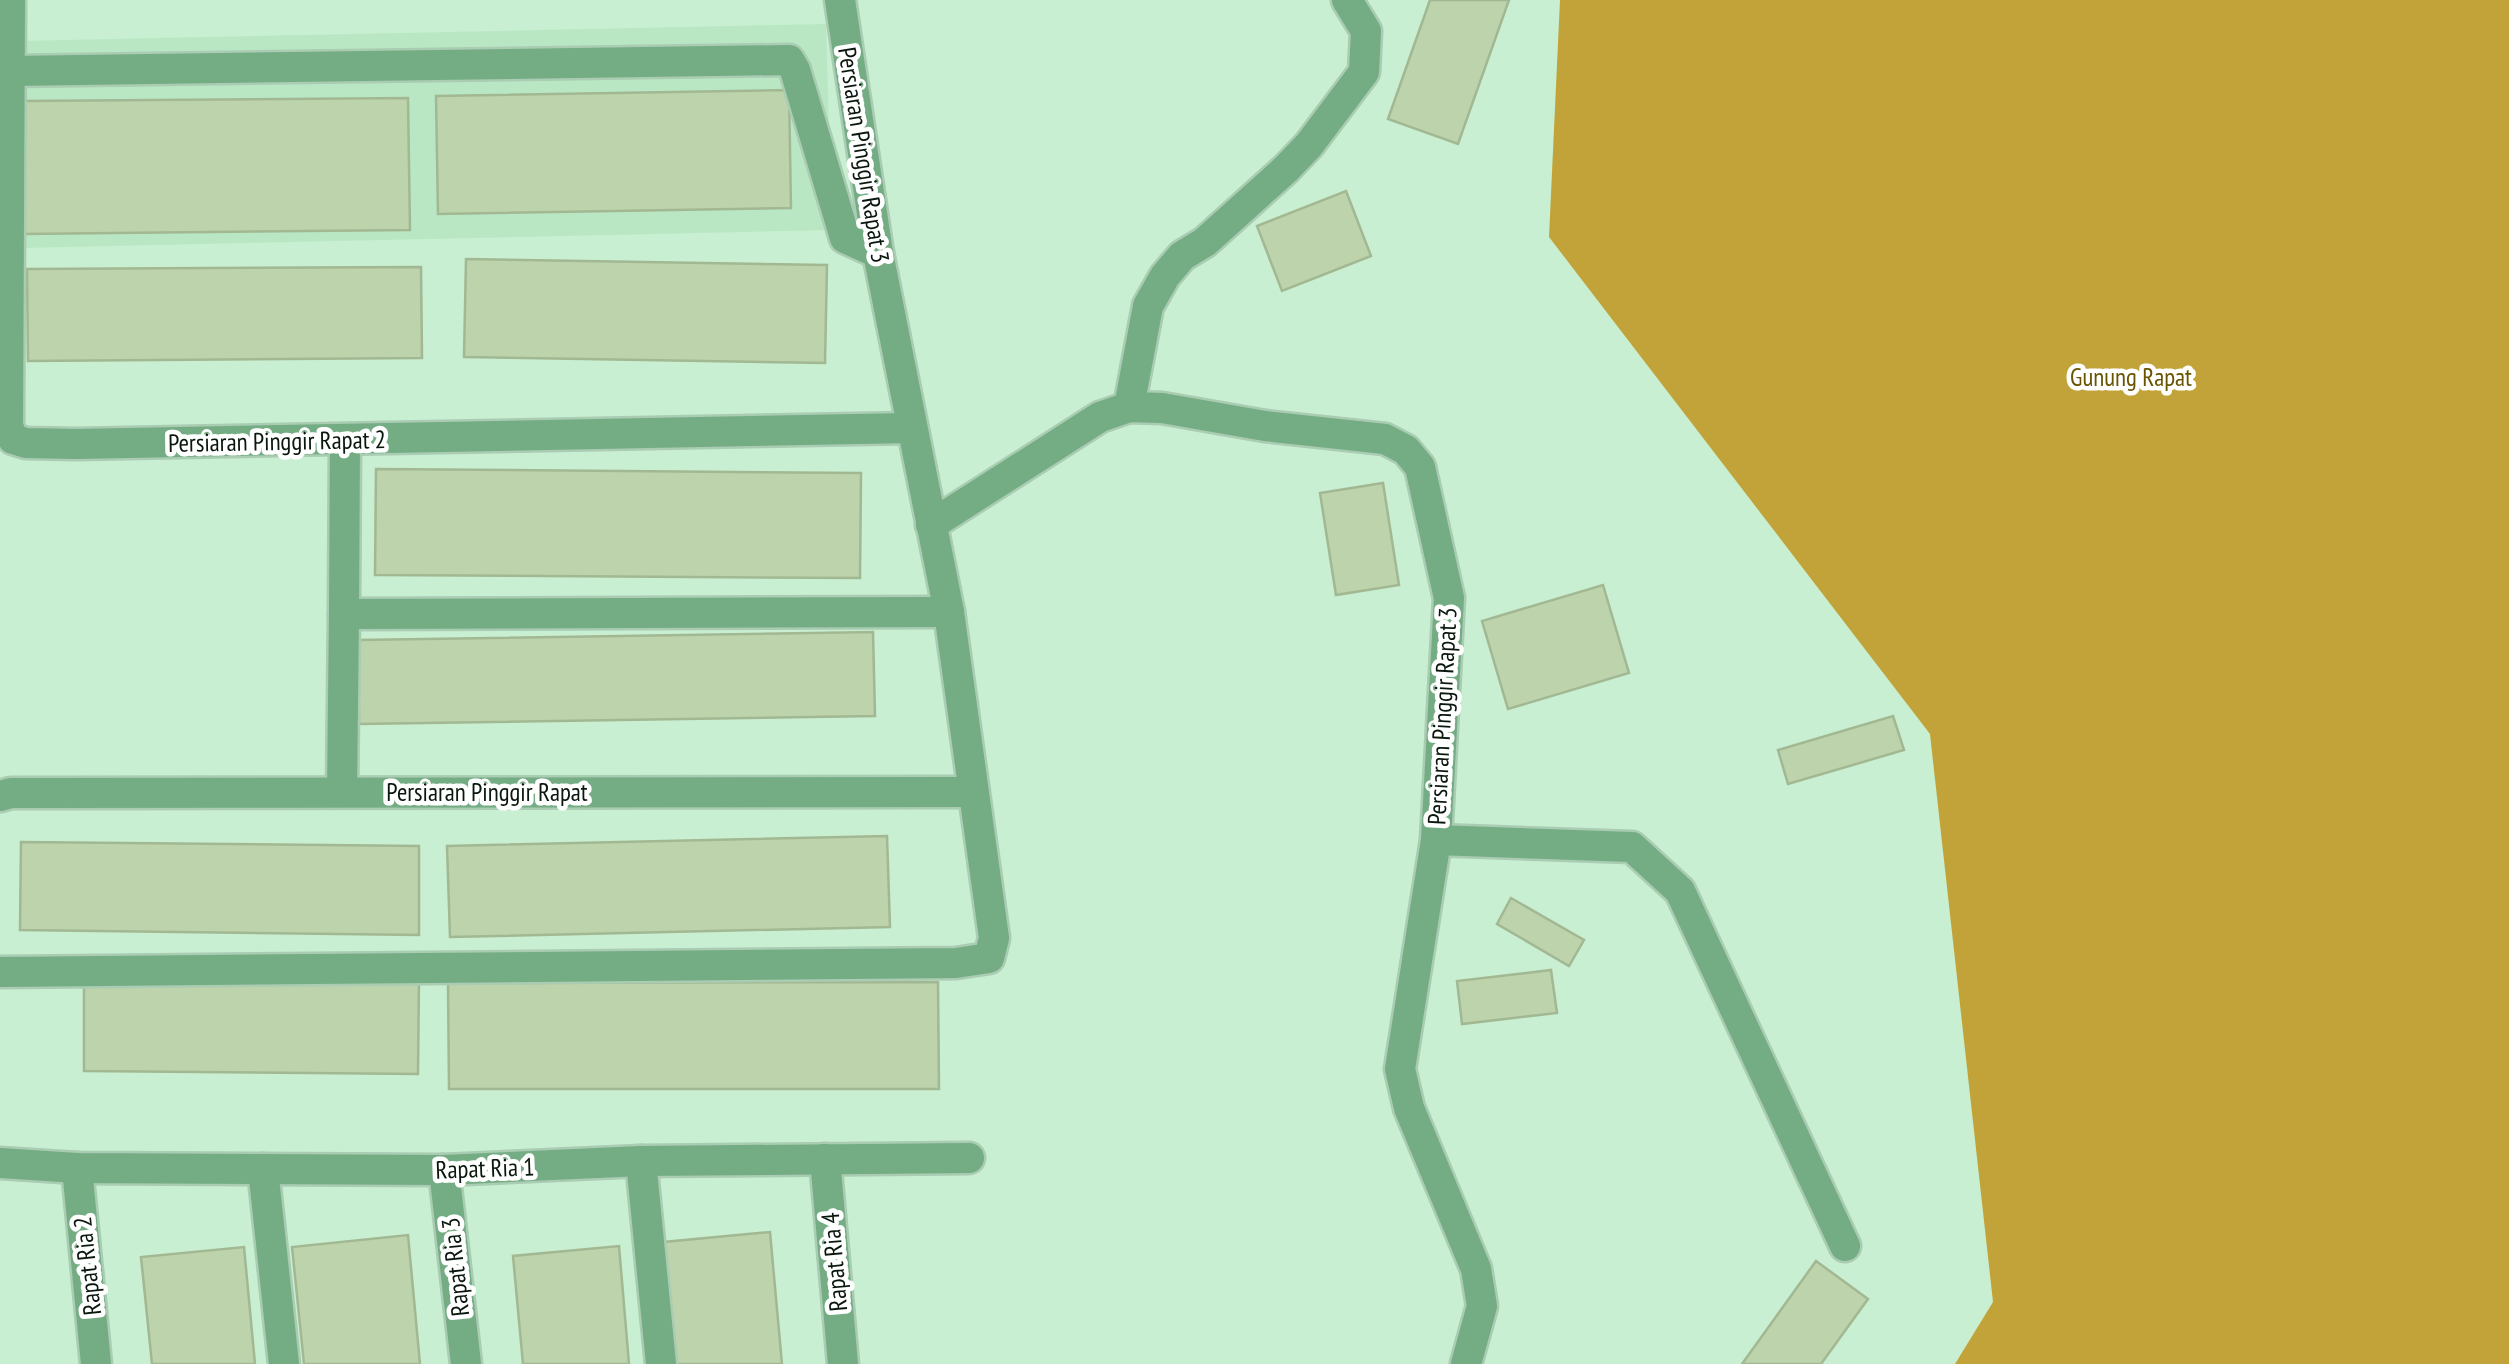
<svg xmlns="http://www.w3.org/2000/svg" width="2509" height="1364" font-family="'PT Sans Narrow',sans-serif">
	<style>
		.built { fill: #b9e7c4 }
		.forest { fill: #c2a339 }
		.building { fill: #bdd3ac; stroke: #a2b892; stroke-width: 2.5 }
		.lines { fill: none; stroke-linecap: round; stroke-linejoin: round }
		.minor-casing { stroke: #a9ccb2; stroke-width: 35 }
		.minor { stroke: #74ac83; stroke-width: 30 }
		.labels { text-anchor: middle; stroke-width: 9; stroke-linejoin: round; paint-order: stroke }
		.street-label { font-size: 25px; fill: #09170d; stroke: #fff }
		.park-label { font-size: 25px; fill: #695400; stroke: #fff }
	</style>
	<rect width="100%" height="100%" fill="#c8efd1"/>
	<polygon class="built" points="826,24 832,230 23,248 18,41"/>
	<polygon class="forest" points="1560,0 2509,0 2509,1364 1955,1364 1993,1302 1930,734 1549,237"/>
	<g class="building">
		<polygon points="1430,0 1509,0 1458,144 1388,119"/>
		<polygon points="789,90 791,208 438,214 436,96"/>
		<polygon points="408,98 410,230 23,234 21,101"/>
		<polygon points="1346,191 1371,256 1282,291 1257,226"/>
		<polygon points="466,259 827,265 825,363 464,357"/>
		<polygon points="421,267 422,358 28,361 27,269"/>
		<polygon points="376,469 861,473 860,578 375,575"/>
		<polygon points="1383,483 1399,585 1336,595 1320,493"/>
		<polygon points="1603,585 1629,673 1508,709 1482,621"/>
		<polygon points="873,632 875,716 359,724 358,640"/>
		<polygon points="1893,716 1904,750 1788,784 1778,750"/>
		<polygon points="887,836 890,927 450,937 447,846"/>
		<polygon points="21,842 419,846 419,935 20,930"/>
		<polygon points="1511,898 1584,940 1569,966 1497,924"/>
		<polygon points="1551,970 1557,1013 1462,1024 1457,981"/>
		<polygon points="84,973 419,977 418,1074 84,1071"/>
		<polygon points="938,982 939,1089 449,1089 448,983"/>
		<polygon points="770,1232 782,1364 675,1364 664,1242"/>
		<polygon points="408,1235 420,1364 304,1364 292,1247"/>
		<polygon points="619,1246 629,1364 523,1364 513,1256"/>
		<polygon points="244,1247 255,1364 152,1364 141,1257"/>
		<polygon points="1816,1261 1868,1299 1821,1364 1742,1364"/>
	</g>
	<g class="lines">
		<defs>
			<g id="minor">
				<polyline points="10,0 8,426 13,439 26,443 76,444 911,428"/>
				<polyline points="9,71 789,60 795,70 845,238 878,253"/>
				<polyline points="1129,407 1148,306 1165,276 1182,256 1205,242 1286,169 1309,145 1364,72 1366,31 1347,0"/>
				<polyline points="345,440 344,614 949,612"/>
				<polyline points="931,525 1100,417 1129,407 1162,408 1265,426 1385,439 1406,450 1420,467 1449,598 1436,840 1400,1069 1409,1108 1476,1269 1482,1306 1466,1364"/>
				<polyline points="342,792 344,614"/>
				<polyline points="0,796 11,793 973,792"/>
				<polyline points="1436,840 1632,847 1680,891 1845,1246"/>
				<polyline points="0,972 956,963 989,958 994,938 949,612 878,253 840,0"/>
				<polyline points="825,1159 843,1364"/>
				<polyline points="641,1161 661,1364"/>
				<polyline points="0,1163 77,1168 444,1170 641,1161 969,1158"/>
				<polyline points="77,1168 96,1364"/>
				<polyline points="263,1169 284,1364"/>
				<polyline points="444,1170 466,1364"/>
			</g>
		</defs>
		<use href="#minor" class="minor-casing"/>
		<use href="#minor" class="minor"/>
	</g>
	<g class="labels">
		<g class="street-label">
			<text transform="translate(864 155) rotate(81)" y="9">Persiaran Pinggir Rapat 3</text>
			<text transform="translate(277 441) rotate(-1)" y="9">Persiaran Pinggir Rapat 2</text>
			<text transform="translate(1442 716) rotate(-87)" y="9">Persiaran Pinggir Rapat 3</text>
			<text x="487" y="801">Persiaran Pinggir Rapat</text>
			<text transform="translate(485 1168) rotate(-2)" y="9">Rapat Ria 1</text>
			<text transform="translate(834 1262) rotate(-95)" y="9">Rapat Ria 4</text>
			<text transform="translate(87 1266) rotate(-96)" y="9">Rapat Ria 2</text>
			<text transform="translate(455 1267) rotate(-96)" y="9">Rapat Ria 3</text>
		</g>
		<g class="park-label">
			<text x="2131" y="386">Gunung Rapat</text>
		</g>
	</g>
</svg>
